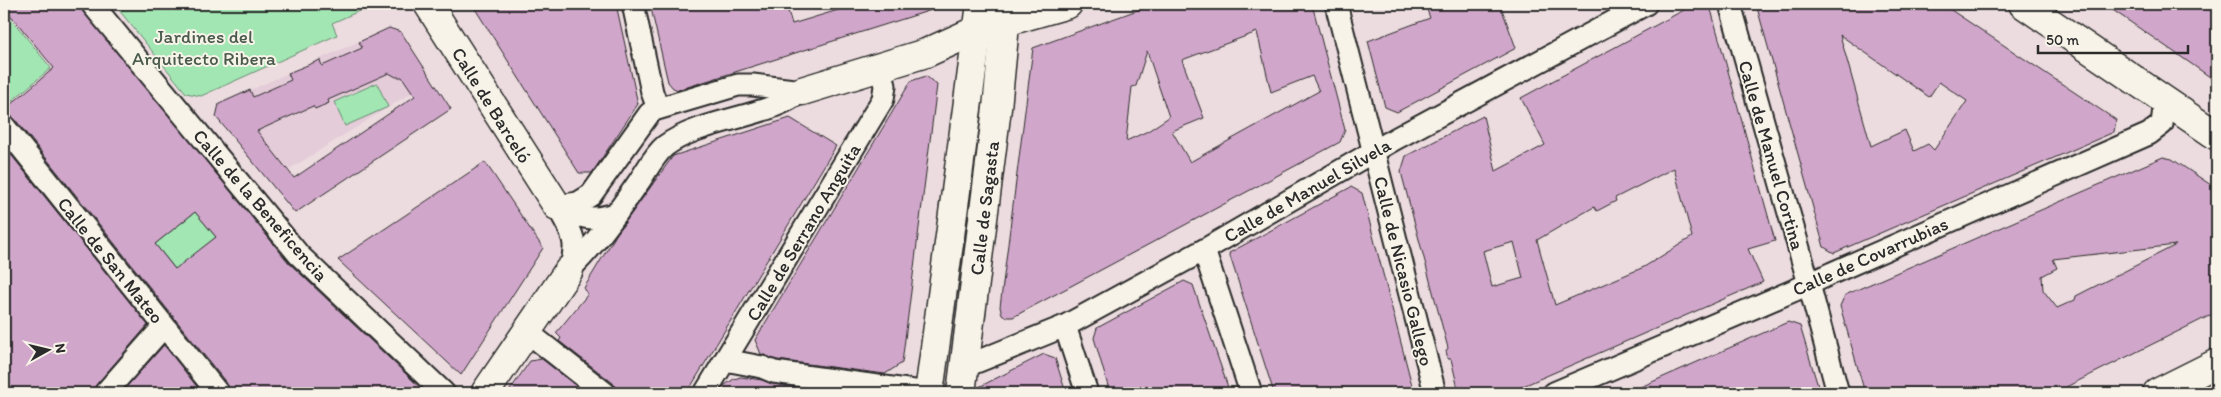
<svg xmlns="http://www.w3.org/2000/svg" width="2221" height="397" font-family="Itim,sans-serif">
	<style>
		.built { fill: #e4ccd9 }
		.green { fill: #a2e7b3; stroke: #66896f }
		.building { fill: #d1a6cb; stroke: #2b2b2b; fill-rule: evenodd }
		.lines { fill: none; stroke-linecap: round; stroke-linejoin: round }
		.minor-casing { stroke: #2b2b2b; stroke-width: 25 }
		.tertiary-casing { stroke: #2b2b2b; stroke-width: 31 }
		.secondary-casing { stroke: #2b2b2b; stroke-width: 31 }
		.primary-casing { stroke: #2b2b2b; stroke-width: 31 }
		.minor { stroke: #f7f3e8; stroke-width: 21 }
		.tertiary { stroke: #f7f3e8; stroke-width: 28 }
		.secondary { stroke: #f7f3e8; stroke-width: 28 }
		.primary { stroke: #f7f3e8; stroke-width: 28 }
		.labels { text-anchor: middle; stroke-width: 4; stroke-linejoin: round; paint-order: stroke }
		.park-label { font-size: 19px; fill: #495a4d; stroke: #f7f3e8 }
		.street-label { font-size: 19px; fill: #2b2b2b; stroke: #f7f3e8 }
	</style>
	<rect width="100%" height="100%" fill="#ecdcdf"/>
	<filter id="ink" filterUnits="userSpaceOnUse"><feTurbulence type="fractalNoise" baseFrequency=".02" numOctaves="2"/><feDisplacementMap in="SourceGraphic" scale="10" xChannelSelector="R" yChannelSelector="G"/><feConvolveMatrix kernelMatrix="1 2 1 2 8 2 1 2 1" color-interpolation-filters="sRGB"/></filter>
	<g filter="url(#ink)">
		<polygon class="built" points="389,28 401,32 432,80 269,182 216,117 219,104"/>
		<g class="green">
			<polygon points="114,4 375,4 332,23 337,35 201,96 186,93"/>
			<polygon points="4,10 51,68 7,105 4,101"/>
			<polygon points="377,83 388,107 345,126 334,102"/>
			<polygon points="195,212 216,237 176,270 155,244"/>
		</g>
		<g class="building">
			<path d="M4 4H78L289 263 426 393H230L228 385 14 118 4 114V110L54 68 4 7ZM195 212 216 237 175 269 155 244Z"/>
			<polygon points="472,4 616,4 638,104 592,173 579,173"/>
			<polygon points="650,4 786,4 792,24 858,4 941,4 941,7 678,90 673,88 668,82"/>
			<path d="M1154 4H1312L1345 130 1340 142 1013 317H1006L1002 314 1000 307 1033 48ZM1257 32 1271 92 1312 76 1319 91 1190 162 1172 131 1204 118 1182 60ZM1147 51 1169 117 1148 131 1126 141 1132 87 1136 86Z"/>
			<polygon points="1425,4 1500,4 1516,48 1397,112 1385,107 1368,41 1430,18"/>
			<path d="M1695 4 1710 6 1775 241 1748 249 1763 282 1507 393H1459L1451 359H1448L1446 351 1448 348 1401 172 1406 156 1483 116 1496 171 1545 145 1521 98ZM1674 168 1692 237 1644 267 1555 305 1537 240 1594 207 1597 211 1616 201 1615 198ZM1514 242 1523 278 1492 287 1483 251Z"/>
			<path d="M1756 4H1942L2116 120 2114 132 1834 253 1824 247ZM1840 35 1929 97 1939 82 1967 101 1934 150 1928 144 1914 151 1905 130 1871 146Z"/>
			<polygon points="2104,4 2217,4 2217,82 2190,63"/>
			<path d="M389 28 401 32 451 109 295 213 216 117 219 104 250 90 253 97 291 80 288 73 320 60 322 66 362 48 359 42ZM389 73 396 77H402L415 96 294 178 257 131 313 106 315 109 329 103 328 100Z"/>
			<polygon points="926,76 937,85 902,363 885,374 777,360 761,354 755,340 911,81"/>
			<polygon points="790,118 836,146 687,393 617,393 613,383 559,341 561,338 556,333 588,294 584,288 616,235 673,156"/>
			<polygon points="4,146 148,325 96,385 93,393 4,393 4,360 7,346 4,346"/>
			<path d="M2163 157 2172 159 2217 189V312L2054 393H1865L1840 306 1845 295ZM2176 245 2076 296 2075 300 2057 308 2043 290 2042 276 2057 268 2053 259Z"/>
			<polygon points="485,162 543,248 461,375 338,260"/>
			<polygon points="1351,187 1362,193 1414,393 1274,393 1229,253"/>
			<polygon points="1184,281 1193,285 1230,393 1110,393 1094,338 1097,328"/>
			<polygon points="1788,322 1800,326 1820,393 1627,393"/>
			<polygon points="164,345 202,393 121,393"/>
			<polygon points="1044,354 1055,358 1066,393 977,393 977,388"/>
			<polygon points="542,359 585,393 508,393 530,361"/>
			<polygon points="741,377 762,380 772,384 838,393 719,393 725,385 734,379"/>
		</g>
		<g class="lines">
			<defs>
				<g id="minor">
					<polyline points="92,4 299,255 444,393"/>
					<polyline points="633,4 652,92 656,103 660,107"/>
					<polyline points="1336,4 1435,393"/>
					<polyline points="1730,4 1809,284 1838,393"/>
					<polyline points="4,126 218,393"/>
					<polyline points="557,206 578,203 591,195 649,114 654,110 738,85 753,85 802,91"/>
					<path d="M557 206C570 229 581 243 569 269"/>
					<path d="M557 206C578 218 594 222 617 213"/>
					<polyline points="1204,250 1251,393"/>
					<path d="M569 270C596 244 617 213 638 183 646 172 654 155 665 146 703 118 766 119 802 91"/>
					<polyline points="1065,326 1087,393"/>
					<polyline points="529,329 535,338 605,393"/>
					<polyline points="725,360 762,367 774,372 929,393"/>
					<polyline points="964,367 1065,326 1204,250 1395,139 1646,4"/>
					<polyline points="105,393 164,326"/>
					<polyline points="705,393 883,99 885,86 881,67"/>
					<polyline points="1554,393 1809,284 1832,273 2149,134 2162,124 2165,100"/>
				</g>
				<g id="tertiary">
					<polyline points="428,4 557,206"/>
					<polyline points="2023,4 2217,136"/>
					<polyline points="802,91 926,53 977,30 1068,4"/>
					<polyline points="485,393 569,270"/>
				</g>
				<polyline id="secondary" points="2157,393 2217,363"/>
				<g id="primary">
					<polyline points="929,393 981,4"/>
					<polyline points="961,393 997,108 1007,4"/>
				</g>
			</defs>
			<use href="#minor" class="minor-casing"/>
			<use href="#tertiary" class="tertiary-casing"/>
			<use href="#secondary" class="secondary-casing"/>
			<use href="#primary" class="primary-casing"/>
			<use href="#minor" class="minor"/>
			<use href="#tertiary" class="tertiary"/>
			<use href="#secondary" class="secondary"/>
			<use href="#primary" class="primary"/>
		</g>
	</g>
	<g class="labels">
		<g class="park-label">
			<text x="204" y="43">Jardines del<tspan x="204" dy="22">Arquitecto Ribera</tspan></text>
		</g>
		<g class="street-label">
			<text transform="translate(492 105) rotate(58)" y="7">Calle de Barceló</text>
			<text transform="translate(1772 155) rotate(74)" y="7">Calle de Manuel Cortina</text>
			<text transform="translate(1307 190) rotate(-30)" y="7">Calle de Manuel Silvela</text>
			<text transform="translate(261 205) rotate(49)" y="7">Calle de la Beneficencia</text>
			<text transform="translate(984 208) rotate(-83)" y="7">Calle de Sagasta</text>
			<text transform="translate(803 232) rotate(-59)" y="7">Calle de Serrano Anguita</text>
			<text transform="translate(1870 256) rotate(-24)" y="7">Calle de Covarrubias</text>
			<text transform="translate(111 260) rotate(51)" y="7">Calle de San Mateo</text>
			<text transform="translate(1404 271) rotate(76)" y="7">Calle de Nicasio Gallego</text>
		</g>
	</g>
	<rect width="2221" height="397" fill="none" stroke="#f7f3e8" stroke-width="20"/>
	<rect x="10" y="10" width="2201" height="377" fill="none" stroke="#2b2b2b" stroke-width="2" filter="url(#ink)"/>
	<g transform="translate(48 350) rotate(82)" stroke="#f7f3e8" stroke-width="4" paint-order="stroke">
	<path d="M0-4L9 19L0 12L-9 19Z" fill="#2b2b2b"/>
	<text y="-8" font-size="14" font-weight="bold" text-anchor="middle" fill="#2b2b2b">N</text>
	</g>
	<path d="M2038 45v8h150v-8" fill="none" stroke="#2b2b2b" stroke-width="2.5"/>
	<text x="2046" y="45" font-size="15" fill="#2b2b2b" stroke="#f7f3e8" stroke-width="4" paint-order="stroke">50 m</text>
</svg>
